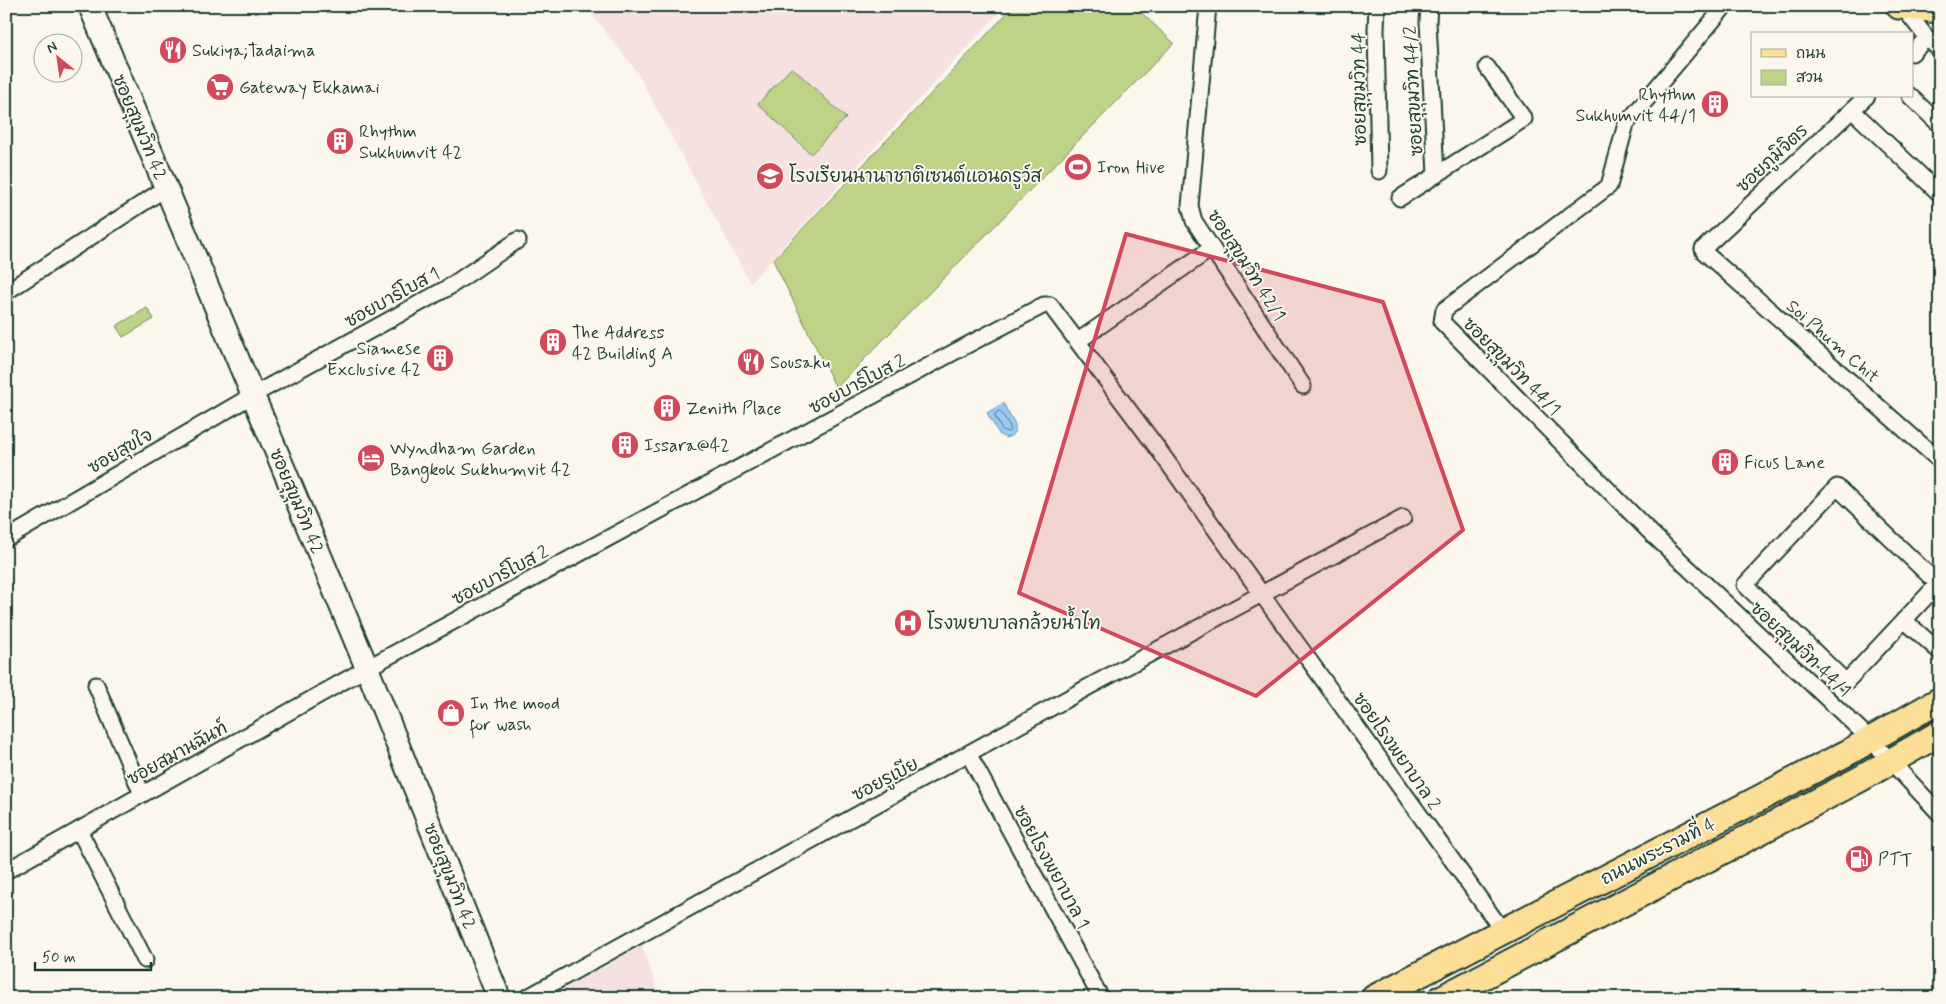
<svg xmlns="http://www.w3.org/2000/svg" width="1946" height="1004" font-family="Mynerve,'Playpen Sans Thai',sans-serif">
	<style>
		.built { fill: #f5e1df }
		.green { fill: #bfd388; stroke: #6f885e }
		.water { fill: #99cbf5; stroke: #6892a8 }
		.lines { fill: none; stroke-linecap: round; stroke-linejoin: round }
		.shore { stroke: #507681; stroke-width: 1 }
		.street-casing { stroke: #1f3d34; stroke-width: 19 }
		.secondary-casing { stroke: #1f3d34; stroke-width: 26 }
		.primary-casing { stroke: #1f3d34; stroke-width: 29 }
		.street { stroke: #fbf7ec; stroke-width: 15 }
		.secondary { stroke: #fbf7ec; stroke-width: 22 }
		.primary { stroke: #fcde96; stroke-width: 25 }
		.rail { stroke: #1f3d34; stroke-width: 4 }
		.marked { fill: #d1495b; fill-opacity: 0.2; stroke: #d1495b; stroke-width: 4; stroke-linejoin: round }
		.labels { text-anchor: middle; stroke-width: 4; stroke-linejoin: round; paint-order: stroke }
		.poi-label { font-size: 18px; fill: #1f3d34; stroke: #fbf7ec; text-anchor: start }
		.street-label { font-size: 18px; fill: #1f3d34; stroke: #fbf7ec }
	</style>
	<rect width="100%" height="100%" fill="#fbf7ec"/>
	<filter id="ink" filterUnits="userSpaceOnUse"><feTurbulence type="fractalNoise" baseFrequency=".02" numOctaves="2"/><feDisplacementMap in="SourceGraphic" scale="10" xChannelSelector="R" yChannelSelector="G"/><feConvolveMatrix kernelMatrix="1 2 1 2 8 2 1 2 1" color-interpolation-filters="sRGB"/></filter>
	<g filter="url(#ink)">
		<g class="built">
			<polygon points="585,6 1005,6 750,283 636,70"/>
			<polygon points="642,946 660,998 559,998 557,993"/>
		</g>
		<g class="green">
			<polygon points="1014,6 1134,6 1174,43 836,388 773,260"/>
			<polygon points="792,67 846,118 811,154 758,104"/>
			<polygon points="147,308 154,319 123,337 116,326"/>
		</g>
		<polygon class="water" points="1003,403 1015,425 1015,431 1011,436 1005,438 999,434 987,413"/>
		<g class="lines">
			<polygon class="shore" points="1000,411 1010,426 1010,430 1008,432 1002,430 995,416 995,414"/>
			<defs>
				<g id="street">
					<polyline points="1208,6 1190,206 1194,221 1303,386"/>
					<polyline points="1377,6 1376,29 1379,171"/>
					<polyline points="1429,6 1428,22 1436,175"/>
					<polyline points="1725,6 1626,124 1609,186 1444,310 1442,322 1650,532 1871,740 1940,814"/>
					<polyline points="1903,7 1927,38 1940,50"/>
					<polyline points="1912,53 1927,38"/>
					<polyline points="1867,96 1703,249 1704,252 1940,461"/>
					<polyline points="1910,96 1940,125"/>
					<polyline points="1852,110 1940,194"/>
					<polyline points="1400,198 1524,119 1487,67"/>
					<polyline points="6,292 166,188"/>
					<polyline points="1078,341 1212,248"/>
					<polygon points="1837,487 1938,584 1846,682 1745,585"/>
					<polyline points="6,539 253,395 449,287 518,240"/>
					<polyline points="1904,620 1940,652"/>
					<polyline points="96,685 142,794"/>
					<polyline points="969,755 1101,998"/>
					<polyline points="79,830 145,960"/>
					<polyline points="6,871 367,668 971,343 1044,305 1050,305 1158,449 1502,930"/>
					<polyline points="526,998 1092,685 1403,518"/>
				</g>
				<polyline id="secondary" points="90,6 367,668 499,998"/>
				<g id="primary">
					<polyline points="1899,6 1940,10"/>
					<polyline points="1374,998 1847,753 1940,700"/>
					<polyline points="1442,998 1860,779 1940,733"/>
				</g>
			</defs>
			<use href="#street" class="street-casing"/>
			<use href="#secondary" class="secondary-casing"/>
			<use href="#primary" class="primary-casing"/>
			<use href="#street" class="street"/>
			<use href="#secondary" class="secondary"/>
			<use href="#primary" class="primary"/>
			<polyline class="rail" points="1919,6 1940,8"/>
		</g>
	</g>
	<path class="marked" d="M1126 234 1383 302 1463 530 1256 696 1019 593Z"/>
	<defs>
		<symbol id="restaurant-disc" viewBox="-11 -11 22 22"><circle r="9.5" fill="#d1495b" stroke="#fbf7ec"/><path d="M-5-6h1v4h1v-4h1v4h1v-4h1v5L-1.5 .5V6h-2V.5L-5-1ZM5-6V6H3V1.5H1.5Q1.5-4 5-6Z" fill="#fff"/></symbol>
		<symbol id="supermarket-disc" viewBox="-11 -11 22 22"><circle r="9.5" fill="#d1495b" stroke="#fbf7ec"/><path d="M-6-5.5h2.5l.6 2H6L4.5 2H-2.5L-4.4-4H-6ZM-1.5 3.2a1.3 1.3 0 1 0 .1 0ZM3 3.2a1.3 1.3 0 1 0 .1 0Z" fill="#fff"/></symbol>
		<symbol id="building-disc" viewBox="-11 -11 22 22"><circle r="9.5" fill="#d1495b" stroke="#fbf7ec"/><path d="M-4-6H4V6H1V3H-1V6H-4ZM-2.5-4.3h1.7v1.8h-1.7ZM.8-4.3h1.7v1.8H.8ZM-2.5-1h1.7V.8h-1.7ZM.8-1h1.7V.8H.8Z" fill="#fff"/></symbol>
		<symbol id="stadium-disc" viewBox="-11 -11 22 22"><circle r="9.5" fill="#d1495b" stroke="#fbf7ec"/><path d="M0-5a6.5 5 0 1 0 0 10a6.5 5 0 1 0 0-10ZM-3.5-1.8h7v3.6h-7Z" fill="#fff"/></symbol>
		<symbol id="school-disc" viewBox="-11 -11 22 22"><circle r="9.5" fill="#d1495b" stroke="#fbf7ec"/><path d="M0-5L7-2L0 1L-7-2ZM-4 1L0 2.5L4 1V4Q0 6-4 4Z" fill="#fff"/></symbol>
		<symbol id="hotel-disc" viewBox="-11 -11 22 22"><circle r="9.5" fill="#d1495b" stroke="#fbf7ec"/><path d="M-6-4.5h1.5V1H6V5H4.5V3h-9V5H-6ZM-4 0a1.8 1.8 0 1 1 3.6 0ZM.5 0V-2.5h3Q6-2.5 6 0Z" fill="#fff"/></symbol>
		<symbol id="hospital-disc" viewBox="-11 -11 22 22"><circle r="9.5" fill="#d1495b" stroke="#fbf7ec"/><path d="M-5-5h3v3.5h4V-5h3V5h-3V1.5h-4V5h-3Z" fill="#fff"/></symbol>
		<symbol id="shop-disc" viewBox="-11 -11 22 22"><circle r="9.5" fill="#d1495b" stroke="#fbf7ec"/><path d="M-5-2.5h2.3a2.7 3.5 0 0 1 5.4 0H5L5.5 6h-11ZM-1.5-2.5h3a1.5 2.3 0 0 0-3 0Z" fill="#fff"/></symbol>
		<symbol id="fuel-disc" viewBox="-11 -11 22 22"><circle r="9.5" fill="#d1495b" stroke="#fbf7ec"/><path d="M-5.5-6h7V0h2V4h1.3V-2.5L3-4.5l.8-.8L6-3V5H2.5V1h-1V6h-7ZM-4.2-4.7v3.2H.2V-4.7Z" fill="#fff"/></symbol>
	</defs>
	<g fill-rule="evenodd">
		<use href="#restaurant-disc" x="157" y="34" width="32" height="32"/>
		<use href="#supermarket-disc" x="204" y="71" width="32" height="32"/>
		<use href="#building-disc" x="1699" y="88" width="32" height="32"/>
		<use href="#building-disc" x="324" y="125" width="32" height="32"/>
		<use href="#stadium-disc" x="1062" y="151" width="32" height="32"/>
		<use href="#school-disc" x="754" y="160" width="32" height="32"/>
		<use href="#building-disc" x="537" y="326" width="32" height="32"/>
		<use href="#building-disc" x="424" y="342" width="32" height="32"/>
		<use href="#restaurant-disc" x="735" y="346" width="32" height="32"/>
		<use href="#building-disc" x="651" y="392" width="32" height="32"/>
		<use href="#building-disc" x="609" y="429" width="32" height="32"/>
		<use href="#hotel-disc" x="355" y="442" width="32" height="32"/>
		<use href="#building-disc" x="1709" y="446" width="32" height="32"/>
		<use href="#hospital-disc" x="892" y="607" width="32" height="32"/>
		<use href="#shop-disc" x="435" y="697" width="32" height="32"/>
		<use href="#fuel-disc" x="1843" y="843" width="32" height="32"/>
	</g>
	<g class="labels">
		<g class="poi-label">
			<text x="192" y="56">Sukiya;Tadaima</text>
			<text x="239" y="93">Gateway Ekkamai</text>
			<text x="1696" y="100" text-anchor="end">Rhythm<tspan x="1696" dy="21">Sukhumvit 44/1</tspan></text>
			<text x="359" y="137">Rhythm<tspan x="359" dy="21">Sukhumvit 42</tspan></text>
			<text x="1097" y="173">Iron Hive</text>
			<text x="789" y="182">โรงเรียนนานาชาติเซนต์แอนดรูว์ส</text>
			<text x="572" y="338">The Address<tspan x="572" dy="21">42 Building A</tspan></text>
			<text x="421" y="354" text-anchor="end">Siamese<tspan x="421" dy="21">Exclusive 42</tspan></text>
			<text x="770" y="368">Sousaku</text>
			<text x="686" y="414">Zenith Place</text>
			<text x="644" y="451">Issara@42</text>
			<text x="390" y="454">Wyndham Garden<tspan x="390" dy="21">Bangkok Sukhumvit 42</tspan></text>
			<text x="1744" y="468">Ficus Lane</text>
			<text x="927" y="629">โรงพยาบาลกล้วยน้ำไท</text>
			<text x="470" y="709">In the mood<tspan x="470" dy="21">for wash</tspan></text>
			<text x="1878" y="865">PTT</text>
		</g>
		<g class="street-label">
			<text transform="translate(1359 89) rotate(-91)" y="6">ซอยสุขุมวิท 44</text>
			<text transform="translate(1413 91) rotate(-93)" y="6">ซอยสุขุมวิท 44/2</text>
			<text transform="translate(140 127) rotate(67)" y="6">ซอยสุขุมวิท 42</text>
			<text transform="translate(1772 158) rotate(-43)" y="6">ซอยภูมิจิตร</text>
			<text transform="translate(1247 265) rotate(57)" y="6">ซอยสุขุมวิท 42/1</text>
			<text transform="translate(392 297) rotate(-29)" y="6">ซอยบาร์โบส 1</text>
			<text transform="translate(1833 341) rotate(41)" y="6">Soi Phum Chit</text>
			<text transform="translate(1512 366) rotate(45)" y="6">ซอยสุขุมวิท 44/1</text>
			<text transform="translate(857 384) rotate(-28)" y="6">ซอยบาร์โบส 2</text>
			<text transform="translate(120 451) rotate(-30)" y="6">ซอยสุขใจ</text>
			<text transform="translate(297 501) rotate(67)" y="6">ซอยสุขุมวิท 42</text>
			<text transform="translate(500 575) rotate(-28)" y="6">ซอยบาร์โบส 2</text>
			<text transform="translate(1801 649) rotate(43)" y="6">ซอยสุขุมวิท 44/1</text>
			<text transform="translate(1397 751) rotate(55)" y="6">ซอยโรงพยาบาล 2</text>
			<text transform="translate(177 753) rotate(-29)" y="6">ซอยสมานฉันท์</text>
			<text transform="translate(885 779) rotate(-28)" y="6">ซอยรูเบีย</text>
			<text transform="translate(1658 851) rotate(-27)" y="6">ถนนพระรามที่ 4</text>
			<text transform="translate(1052 867) rotate(61)" y="6">ซอยโรงพยาบาล 1</text>
			<text transform="translate(450 876) rotate(68)" y="6">ซอยสุขุมวิท 42</text>
		</g>
	</g>
	<rect width="1946" height="1004" fill="none" stroke="#fbf7ec" stroke-width="25"/>
	<rect x="12" y="12" width="1921" height="979" fill="none" stroke="#1f3d34" stroke-width="2" filter="url(#ink)"/>
	<rect x="1751" y="32" width="162" height="65" fill="#fbf7ec" stroke="#a3ada2"/>
	<rect x="1761" y="49" width="25" height="8" fill="#fcde96" stroke="#a3ada2"/>
	<text x="1796" y="58" font-size="15" fill="#1f3d34">ถนน</text>
	<rect x="1761" y="70" width="25" height="15" fill="#bfd388" stroke="#a3ada2"/>
	<text x="1796" y="82" font-size="15" fill="#1f3d34">สวน</text>
	<g transform="translate(58 58) rotate(330)"><circle r="24" fill="#fbf7ec" stroke="#a3ada2"/>
	<path d="M0-4L9 19L0 12L-9 19Z" fill="#d1495b"/>
	<text y="-8" font-size="14" font-weight="bold" text-anchor="middle" fill="#1f3d34">N</text>
	</g>
	<path d="M35 962v8h116v-8" fill="none" stroke="#1f3d34" stroke-width="2.5"/>
	<text x="42" y="962" font-size="15" fill="#1f3d34" stroke="#fbf7ec" stroke-width="4" paint-order="stroke">50 m</text>
</svg>
